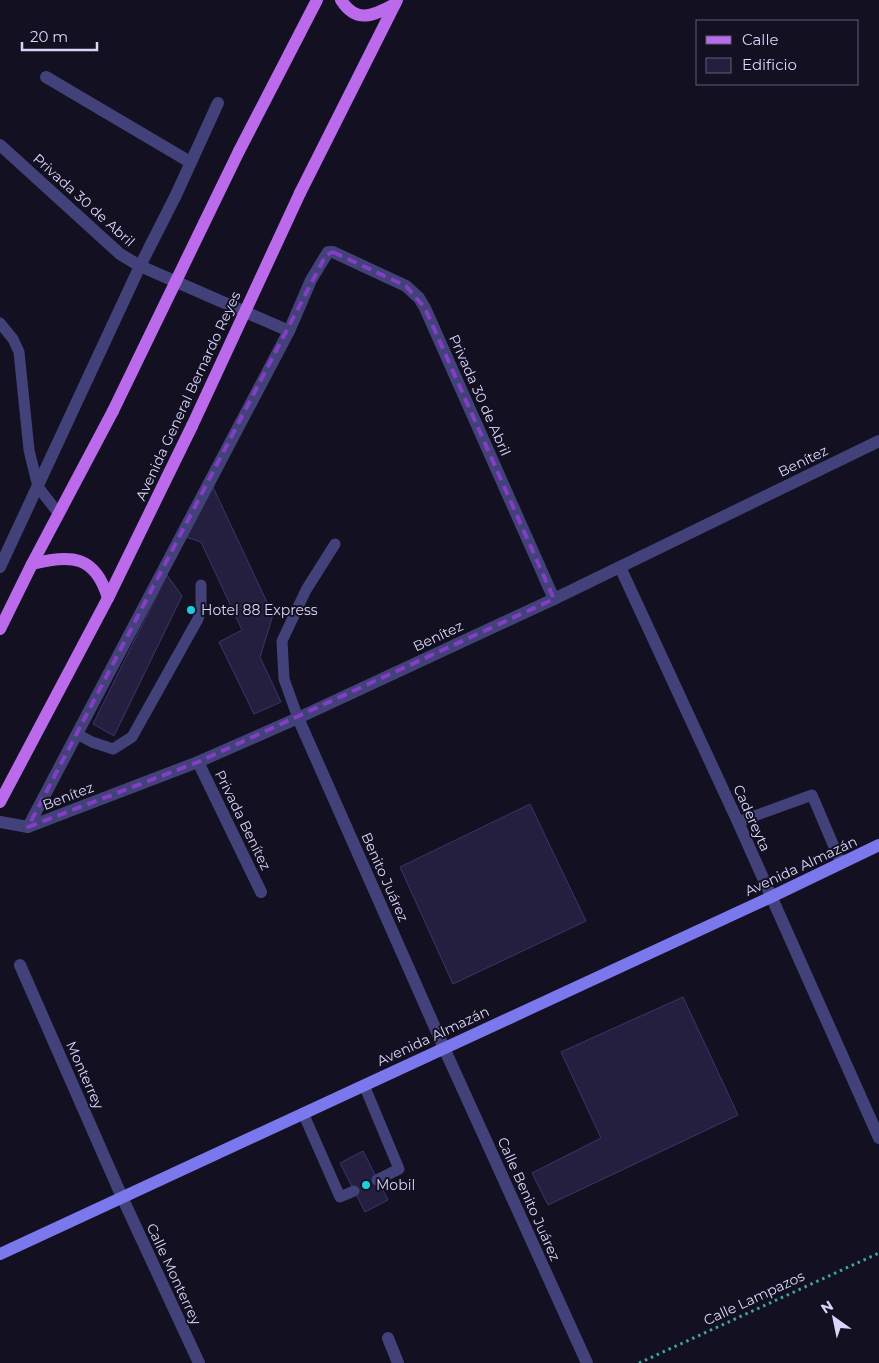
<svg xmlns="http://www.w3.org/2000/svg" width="879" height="1363" font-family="Montserrat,sans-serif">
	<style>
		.building { fill: #251f3f; stroke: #3e3468 }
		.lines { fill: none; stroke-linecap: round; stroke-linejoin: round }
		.path { stroke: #3ea59f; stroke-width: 3; stroke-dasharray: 2.5 4; stroke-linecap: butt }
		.service { stroke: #43417a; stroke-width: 11 }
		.minor { stroke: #43417a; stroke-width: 12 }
		.secondary { stroke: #7b78ed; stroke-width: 12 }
		.primary { stroke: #bb6aec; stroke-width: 12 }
		.primary-bridge { stroke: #bb6aec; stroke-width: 12 }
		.marked { fill: none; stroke: #843dc5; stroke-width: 4; stroke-dasharray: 10 6; stroke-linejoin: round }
		.poi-dot { fill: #1dccde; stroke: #131021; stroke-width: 2 }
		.labels { text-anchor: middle; stroke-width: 4; stroke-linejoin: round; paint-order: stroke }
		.street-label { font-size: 14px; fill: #d9d5fa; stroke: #131021 }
		.poi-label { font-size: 14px; fill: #d9d5fa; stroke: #131021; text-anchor: start }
	</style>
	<rect width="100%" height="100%" fill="#131021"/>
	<g class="building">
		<polygon points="212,485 273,615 260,657 281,702 254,714 219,642 242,630 201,542 186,537"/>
		<polygon points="167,575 182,596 114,736 93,724"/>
		<polygon points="530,804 586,921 453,984 400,867"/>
		<polygon points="683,997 738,1115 548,1205 532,1173 601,1138 561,1052"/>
		<polygon points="363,1151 388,1200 365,1212 340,1163"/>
	</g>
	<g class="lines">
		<polyline class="path" points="639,1363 879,1253"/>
		<g class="service">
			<polyline points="0,323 13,339 19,352 29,450 38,487 59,514"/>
			<polyline points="298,718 284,679 282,641 306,590 335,544"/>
			<polyline points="77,734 92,742 113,749 132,737 198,619 201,609 201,585"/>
			<polyline points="738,822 812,795 841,863"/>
			<polyline points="364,1085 399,1169 377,1180"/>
			<polyline points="303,1113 340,1197 354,1191"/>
		</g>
		<g class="minor">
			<polyline points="46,77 190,162"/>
			<polyline points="0,145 120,254 140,266 289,331"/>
			<polyline points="0,567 140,266 176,195 218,103"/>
			<polyline points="620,567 738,822 879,1138"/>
			<polyline points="298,718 444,1048 587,1363"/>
			<polyline points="198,762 261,892"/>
			<polyline points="0,822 28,827 198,762 298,718 554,599 879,441"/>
			<polyline points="28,827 289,331 311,280 328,252 333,252 406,286 419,298 425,308 554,599"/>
			<polyline points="20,965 122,1197 199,1363"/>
			<polyline points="388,1338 398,1363"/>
		</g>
		<polyline class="secondary" points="0,1254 771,897 879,845"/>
		<g class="primary">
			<path d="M341 0C357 25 374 15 395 4"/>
			<polyline points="239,151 317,0"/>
			<polyline points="300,193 397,0"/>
			<path d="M32 564C71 554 95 555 108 598"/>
			<polyline points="0,629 32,564 113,411"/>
			<polyline points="0,802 108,598 192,426"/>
		</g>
		<g class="primary-bridge">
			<polyline points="113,411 239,151"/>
			<polyline points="192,426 300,193"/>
		</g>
	</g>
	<path class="marked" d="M333 252 406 286 425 308 554 599 198 762 28 827 326 255Z"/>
	<g class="poi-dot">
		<circle cx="191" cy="610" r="5"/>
		<circle cx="366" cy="1185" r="5"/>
	</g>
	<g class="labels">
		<g class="street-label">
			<text transform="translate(84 200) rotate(42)" y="5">Privada 30 de Abril</text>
			<text transform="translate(480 395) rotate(66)" y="5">Privada 30 de Abril</text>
			<text transform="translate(188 396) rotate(-65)" y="5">Avenida General Bernardo Reyes</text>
			<text transform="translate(803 461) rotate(-26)" y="5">Benítez</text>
			<text transform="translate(438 636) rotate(-25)" y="5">Benítez</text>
			<text transform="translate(68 796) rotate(-21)" y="5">Benítez</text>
			<text transform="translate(752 818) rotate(66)" y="5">Cadereyta</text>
			<text transform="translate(243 820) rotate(64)" y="5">Privada Benítez</text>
			<text transform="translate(801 866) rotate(-25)" y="5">Avenida Almazán</text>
			<text transform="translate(385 877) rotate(66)" y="5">Benito Juárez</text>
			<text transform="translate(433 1036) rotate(-25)" y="5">Avenida Almazán</text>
			<text transform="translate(85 1075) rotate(66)" y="5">Monterrey</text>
			<text transform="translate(529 1199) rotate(66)" y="5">Calle Benito Juárez</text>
			<text transform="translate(174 1274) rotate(65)" y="5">Calle Monterrey</text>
			<text transform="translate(754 1298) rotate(-25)" y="5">Calle Lampazos</text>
		</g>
		<g class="poi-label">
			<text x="201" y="615">Hotel 88 Express</text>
			<text x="376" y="1190">Mobil</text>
		</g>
	</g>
	<rect x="696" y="20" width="162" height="65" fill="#131021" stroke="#625f78"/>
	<rect x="706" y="36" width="25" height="8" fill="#bb6aec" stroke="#625f78"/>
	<text x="742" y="45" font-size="15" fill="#d9d5fa">Calle</text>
	<rect x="706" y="58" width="25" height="15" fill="#251f3f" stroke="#625f78"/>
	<text x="742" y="70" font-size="15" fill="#d9d5fa">Edificio</text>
	<g transform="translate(834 1318) rotate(327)" stroke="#131021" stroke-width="4" paint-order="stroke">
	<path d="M0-4L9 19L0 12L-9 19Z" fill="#d9d5fa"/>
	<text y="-8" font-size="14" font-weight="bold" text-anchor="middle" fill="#d9d5fa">N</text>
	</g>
	<path d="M22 42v8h75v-8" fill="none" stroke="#d9d5fa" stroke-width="2.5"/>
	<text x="30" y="42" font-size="15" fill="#d9d5fa" stroke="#131021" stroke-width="4" paint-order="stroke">20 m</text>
</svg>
